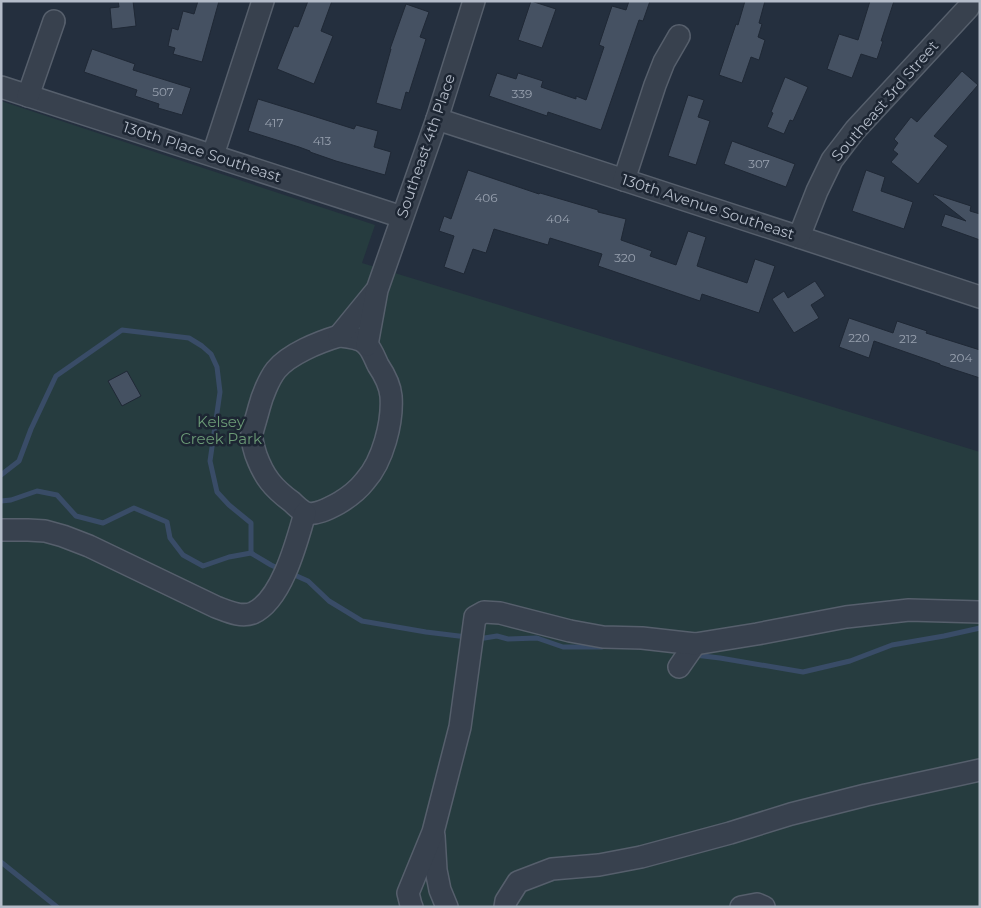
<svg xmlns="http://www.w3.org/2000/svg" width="981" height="908" font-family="Montserrat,sans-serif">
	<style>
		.green { fill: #263c3f }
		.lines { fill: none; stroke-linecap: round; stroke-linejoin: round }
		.stream { stroke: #394c67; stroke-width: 5 }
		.building { fill: #455162; stroke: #1f2835 }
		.minor-casing { stroke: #565f6c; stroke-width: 24 }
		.minor { stroke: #38414e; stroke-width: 21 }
		.labels { text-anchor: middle; stroke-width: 5; stroke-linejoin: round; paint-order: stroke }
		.number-label { font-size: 12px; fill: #98a1af }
		.street-label { font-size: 15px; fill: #b4bcc9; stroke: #1d2633 }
		.park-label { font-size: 15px; fill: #6b9a76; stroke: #1d2633 }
	</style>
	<rect width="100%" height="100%" fill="#242f3e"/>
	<polygon class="green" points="1,101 375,225 362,263 980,452 980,907 1,907"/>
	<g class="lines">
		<g class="stream">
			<polyline points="1,475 19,461 31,429 56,376 122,330 189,338 202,346 211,354 217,367 220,392 210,461 217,492 229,505 251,523 251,553"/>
			<polyline points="1,501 11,500 37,491 57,495 76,516 103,523 134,508 167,522 170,538 183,555 203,566 229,557 251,553 271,565 282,570"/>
			<polyline points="290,573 308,581 329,601 362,621 426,632 467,637"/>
			<polyline points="478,639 497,636 508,639 537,638 563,647 602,647"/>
			<polyline points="695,655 720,658 803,672 850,661 892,645 944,636 980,628"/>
			<polyline points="1,862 57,907"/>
		</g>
	</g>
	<g class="building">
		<polygon points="118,1 133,1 136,26 112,29 110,8 119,7"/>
		<polygon points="198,1 219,1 202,62 173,54 175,48 168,46 172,28 178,30 183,11 194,14"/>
		<polygon points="308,1 332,1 321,31 333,36 314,84 277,69 294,26 298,27"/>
		<polygon points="531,1 556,9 542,48 518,40"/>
		<polygon points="629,1 650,1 643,21 639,20 601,130 548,112 547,116 489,96 497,73 516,79 518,73 543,81 541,87 576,99 576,96 586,100 604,47 599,45 612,6 626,10"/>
		<polygon points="745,1 765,1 759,23 762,24 758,37 765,40 759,60 751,57 742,83 719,75 736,24 738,25"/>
		<polygon points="870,1 894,1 881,41 883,41 877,59 861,54 852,78 827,69 839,34 858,40"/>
		<polygon points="406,4 429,12 420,37 426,39 409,93 406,92 401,110 376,103 391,49 390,49"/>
		<polygon points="92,49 135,64 133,70 191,88 182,115 158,108 159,104 135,96 137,90 84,72"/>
		<polygon points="962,71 978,85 934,136 948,146 918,184 891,162 898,154 893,150 898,143 894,139 911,117 917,122"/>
		<polygon points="785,77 808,87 793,121 790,120 784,134 767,127 773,113 771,112"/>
		<polygon points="688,95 704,100 698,117 710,121 696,165 668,156"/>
		<polygon points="258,99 310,115 354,129 356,125 378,131 374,147 391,152 385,175 336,161 310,152 310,151 299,147 248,131"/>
		<polygon points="732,141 795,164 786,187 724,164"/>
		<polygon points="468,170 539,194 540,193 598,210 598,212 626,219 621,240 652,251 650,256 676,265 688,231 706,237 697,266 747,283 755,259 775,266 759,313 702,294 700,301 598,266 602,254 550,238 548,245 494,229 486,253 473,249 464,274 444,267 454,236 439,231 444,216 451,219"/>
		<polygon points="866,170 885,177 881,191 913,202 904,229 852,211"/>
		<polygon points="934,194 971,206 970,211 980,214 980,240 941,226 945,214 966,221 933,195"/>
		<polygon points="815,281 825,296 811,305 819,318 794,333 772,299 784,291 788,298"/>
		<polygon points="849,318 893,333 897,321 927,331 926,333 980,350 980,378 940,365 940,364 874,341 869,358 839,347"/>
		<polygon points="127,371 141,396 122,406 108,381"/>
	</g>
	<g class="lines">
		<defs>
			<g id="minor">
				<polyline points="1,87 402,217"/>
				<polyline points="28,96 54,21"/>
				<polyline points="437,119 799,237 980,297"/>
				<polyline points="213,155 263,1"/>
				<polyline points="624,180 655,85 664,62 679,36"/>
				<polyline points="799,237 817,191 832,160 855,130 968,8 972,1"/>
				<path d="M339 336C348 337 361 338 367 345 372 350 375 359 378 365 384 374 390 385 391 396 393 422 383 461 365 481 358 490 349 497 339 503 330 508 313 517 304 512 299 509 295 505 292 502 273 488 264 477 256 455 254 448 251 440 252 433 254 425 257 416 259 408 262 396 269 379 276 370 289 354 319 342 339 336Z"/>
				<polyline points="339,336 375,292"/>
				<polyline points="367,345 377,290 437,119 474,1"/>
				<path d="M1 530H28L45 531 63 536 89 546 216 607C227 611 241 618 253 613 282 600 297 541 305 513"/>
				<polyline points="679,667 695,644"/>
				<polyline points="434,836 436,870 440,890 447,907"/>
				<polyline points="412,907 411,905 408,893 433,832 460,727 475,617 484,612 500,613 570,631 603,637 642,638 695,644 757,634 846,617 909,610 980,612"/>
				<polyline points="505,907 506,901 518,882 552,869 599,865 641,857 730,833 791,814 866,795 980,770"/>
				<polyline points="741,907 757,904 764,907"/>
			</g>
		</defs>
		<use href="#minor" class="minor-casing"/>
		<use href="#minor" class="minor"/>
	</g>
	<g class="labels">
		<g class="number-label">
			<text x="163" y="96">507</text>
			<text x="522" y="98">339</text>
			<text x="274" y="127">417</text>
			<text x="322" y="145">413</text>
			<text x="759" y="168">307</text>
			<text x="486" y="202">406</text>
			<text x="558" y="223">404</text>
			<text x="625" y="262">320</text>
			<text x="859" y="342">220</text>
			<text x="908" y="343">212</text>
			<text x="961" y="362">204</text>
		</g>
		<g class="street-label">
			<text transform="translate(885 101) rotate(-49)" y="5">Southeast 3rd Street</text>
			<text transform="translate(426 146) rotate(-71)" y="5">Southeast 4th Place</text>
			<text transform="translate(202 152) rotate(18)" y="5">130th Place Southeast</text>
			<text transform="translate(708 207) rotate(18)" y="5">130th Avenue Southeast</text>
		</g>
		<g class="park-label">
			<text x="221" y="427">Kelsey<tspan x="221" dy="17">Creek Park</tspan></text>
		</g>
	</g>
	<rect width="981" height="908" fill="none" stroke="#b4bcc9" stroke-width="5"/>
</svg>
